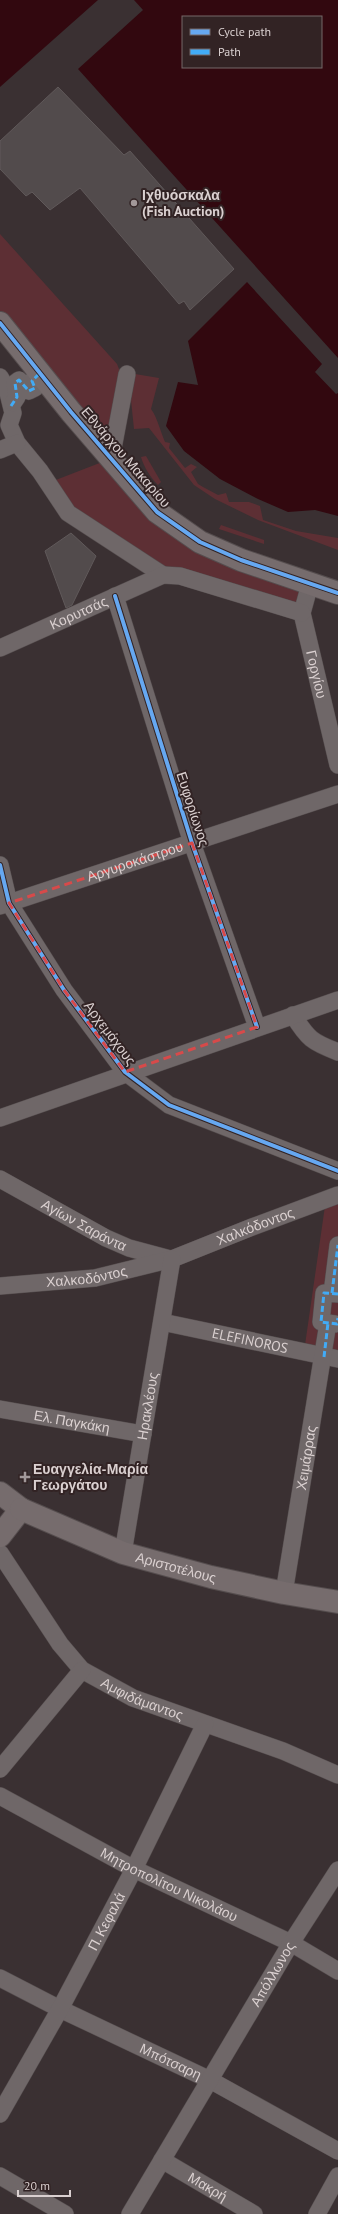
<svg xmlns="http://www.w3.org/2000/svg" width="338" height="2214" font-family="'PT Sans',sans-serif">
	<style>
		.green { fill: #5d2f34 }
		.water { fill: #32080f; fill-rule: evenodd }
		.building { fill: #524b4c; stroke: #60595a }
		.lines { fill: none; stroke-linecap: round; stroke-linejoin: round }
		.street-casing { stroke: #554d4e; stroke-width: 18 }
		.secondary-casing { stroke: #554d4e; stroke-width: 24 }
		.street { stroke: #6f6768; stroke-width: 17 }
		.secondary { stroke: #766c6d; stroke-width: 22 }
		.quiet { stroke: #42abf6; stroke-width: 3; stroke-dasharray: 6 3; stroke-linecap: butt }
		.cycleway-casing { stroke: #322324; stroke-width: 6 }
		.cycleway { stroke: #66a8f1; stroke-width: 4 }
		.marked { fill: none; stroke: #d74a4a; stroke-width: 3; stroke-dasharray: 8 5; stroke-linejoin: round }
		.poi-dot { fill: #a29899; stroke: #322324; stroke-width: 1.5 }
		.labels { text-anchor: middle; stroke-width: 4; stroke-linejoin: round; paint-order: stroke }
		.poi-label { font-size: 14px; font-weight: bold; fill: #dad0d0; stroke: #322324; text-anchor: start }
		.street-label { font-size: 14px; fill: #dad0d0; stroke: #322324 }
	</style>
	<rect width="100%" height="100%" fill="#3a3032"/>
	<g class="green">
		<polygon points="0,234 117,364 125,384 111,459 157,512 310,584 302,613 181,576 68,513 48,483 110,459 0,323"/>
		<path d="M135 374 159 378 151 409C158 419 160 431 165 442L170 443 169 448 185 468 191 464 197 467 191 472 198 484 203 487 218 495 226 493 229 502H249L260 506 263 520 296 531 338 538V550L258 520 215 499 194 485 149 428 134 429 131 400Z"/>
		<path d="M146 456 161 482 158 485C150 477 144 467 141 457Z"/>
		<polygon points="221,525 264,540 264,544 219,529"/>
		<polygon points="338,1195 338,1359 304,1352 326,1199"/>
	</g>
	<g class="water">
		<polygon points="0,0 98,0 0,87"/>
		<path d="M134 0H338V358L78 69 143 10ZM183 17H321V67H183Z"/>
		<polygon points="247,282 322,364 315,372 336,394 338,393 338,516 315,510 288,512 258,499 220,479 184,451 166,426 178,382 198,385 188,341"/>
	</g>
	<g class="building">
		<polygon points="58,87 124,155 130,151 234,269 190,310 184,301 179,304 80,188 50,210 32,192 26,196 0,169 0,141"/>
		<polygon points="71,533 96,556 72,605 66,608 45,551"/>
	</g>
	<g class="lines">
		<defs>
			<g id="street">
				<polyline points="0,377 7,389 13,413 9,425 17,443 40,471 68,513 163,575"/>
				<polyline points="13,403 17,397 15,383 19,380 29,391 35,388 32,381 40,373"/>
				<polyline points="0,450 17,443"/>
				<polyline points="111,459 127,374"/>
				<path id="s1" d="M310 584 302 613 338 765"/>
				<polyline points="115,596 192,843 257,1027"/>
				<path id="s2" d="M0 648 163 575 180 576 302 613"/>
				<polyline points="0,865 9,903 64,990 125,1072 169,1105 338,1171"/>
				<path id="s3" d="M0 906 338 794"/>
				<path d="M293 1015C308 1039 312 1042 338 1052"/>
				<polyline points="0,1118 338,1000"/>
				<path id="s4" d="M0 1179 106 1238 129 1248 170 1259"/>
				<path id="s5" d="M0 1286 95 1278 172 1259 252 1227 338 1195"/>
				<polyline points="332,1293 338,1245"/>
				<path id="s6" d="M162 1322 338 1359"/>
				<polyline points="335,1324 321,1322 324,1293 338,1294"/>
				<path id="s7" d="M0 1409 143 1434"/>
				<path id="s8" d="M0 1553 60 1644 82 1670 133 1698 283 1751 338 1775"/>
				<path id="s9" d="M123 1553 172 1259"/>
				<path id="s10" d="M284 1593 328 1323"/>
				<polyline points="0,1769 82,1670"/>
				<path id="s11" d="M0 1796 134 1869 291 1943 338 1971"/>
				<path id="s12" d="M0 1978 60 2009 210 2080 338 2151"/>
				<path id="s13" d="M0 2114 60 2009 134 1869 205 1724"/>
				<path id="s14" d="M162 2160 254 2214"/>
				<polyline points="0,2176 65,2214"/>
				<path id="s15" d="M130 2214 291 1943 338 1870"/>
				<polyline points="317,2214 338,2176"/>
			</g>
			<g id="secondary">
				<polyline points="0,323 71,412 157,512 200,542 241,560 338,593"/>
				<polyline points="0,1493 21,1509 0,1536"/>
				<path id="s16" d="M21 1509 123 1553 211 1577 284 1593 338 1602"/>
			</g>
		</defs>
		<use href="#street" class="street-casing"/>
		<use href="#secondary" class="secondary-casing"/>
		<use href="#street" class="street"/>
		<use href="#secondary" class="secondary"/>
		<g class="quiet">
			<polyline points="11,406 17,397 15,383 19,380 29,391 35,388 32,381 40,373"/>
			<polyline points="332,1293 338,1245"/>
			<polyline points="338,1294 324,1293 321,1322 337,1324 338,1318"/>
			<polyline points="324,1357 328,1323"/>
		</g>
		<defs>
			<g id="cycleway">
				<polyline points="0,323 71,412 157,512 200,542 241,560 338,593"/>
				<polyline points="115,596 192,843 257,1027"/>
				<polyline points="0,865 9,903 64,990 125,1072 169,1105 338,1171"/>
			</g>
		</defs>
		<use href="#cycleway" class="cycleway-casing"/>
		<use href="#cycleway" class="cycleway"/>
	</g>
	<path class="marked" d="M192 843 257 1027 125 1072 64 990 9 903Z"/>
	<g class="poi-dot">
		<circle cx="134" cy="203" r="4"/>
		<path d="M23 1471h4v4h4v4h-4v4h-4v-4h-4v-4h4z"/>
	</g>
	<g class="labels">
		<g class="poi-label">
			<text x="142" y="200">Ιχθυόσκαλα<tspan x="142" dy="16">(Fish Auction)</tspan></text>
			<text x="33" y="1474">Ευαγγελία-Μαρία<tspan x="33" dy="16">Γεωργάτου</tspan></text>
		</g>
		<g class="street-label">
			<text transform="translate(126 457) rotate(49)" y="5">Εθνάρχου Μακαρίου</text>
			<text dy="5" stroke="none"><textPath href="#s2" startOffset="86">Κορυτσάς</textPath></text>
			<text dy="5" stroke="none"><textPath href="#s1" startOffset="93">Γοργίου</textPath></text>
			<text transform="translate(193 809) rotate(72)" y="5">Ευφορίωνος</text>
			<text dy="5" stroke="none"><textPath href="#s3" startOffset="142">Αργυροκάστρου</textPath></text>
			<text transform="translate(110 1033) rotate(53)" y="5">Αρχεμάχους</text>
			<text dy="5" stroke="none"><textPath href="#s4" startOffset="96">Αγίων Σαράντα</textPath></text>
			<text dy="5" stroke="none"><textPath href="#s5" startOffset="264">Χαλκόδοντος</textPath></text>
			<text dy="5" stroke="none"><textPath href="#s5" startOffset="87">Χαλκοδόντος</textPath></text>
			<text dy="5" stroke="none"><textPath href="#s6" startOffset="90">ELEFINOROS</textPath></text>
			<text dy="5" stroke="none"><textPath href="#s9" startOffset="149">Ηρακλέους</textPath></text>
			<text dy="5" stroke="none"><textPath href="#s7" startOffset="73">Ελ. Παγκάκη</textPath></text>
			<text dy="5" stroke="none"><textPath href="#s10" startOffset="137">Χειμάρρας</textPath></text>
			<text dy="5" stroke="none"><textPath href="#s16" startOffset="166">Αριστοτέλους</textPath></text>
			<text dy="5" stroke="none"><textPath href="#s8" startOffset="210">Αμφιδάμαντος</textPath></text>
			<text dy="5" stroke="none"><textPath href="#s11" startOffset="191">Μητροπολίτου Νικολάου</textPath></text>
			<text dy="5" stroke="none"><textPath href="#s13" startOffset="220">Π. Κεφαλά</textPath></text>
			<text dy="5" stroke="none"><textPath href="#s15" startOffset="279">Απόλλωνος</textPath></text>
			<text dy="5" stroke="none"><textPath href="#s12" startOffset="190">Μπότσαρη</textPath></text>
			<text dy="5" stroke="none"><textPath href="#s14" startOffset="53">Μακρή</textPath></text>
		</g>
	</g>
	<rect x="182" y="16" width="140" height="52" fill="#322324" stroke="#756869"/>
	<rect x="190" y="29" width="20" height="6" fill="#66a8f1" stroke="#756869"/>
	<text x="218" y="36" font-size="12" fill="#dad0d0">Cycle path</text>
	<rect x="190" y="49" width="20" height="6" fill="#42abf6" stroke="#756869"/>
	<text x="218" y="56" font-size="12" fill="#dad0d0">Path</text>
	<path d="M18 2190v6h52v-6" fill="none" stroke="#dad0d0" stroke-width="2"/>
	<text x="24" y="2190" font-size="12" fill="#dad0d0" stroke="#322324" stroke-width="3" paint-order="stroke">20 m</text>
</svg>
